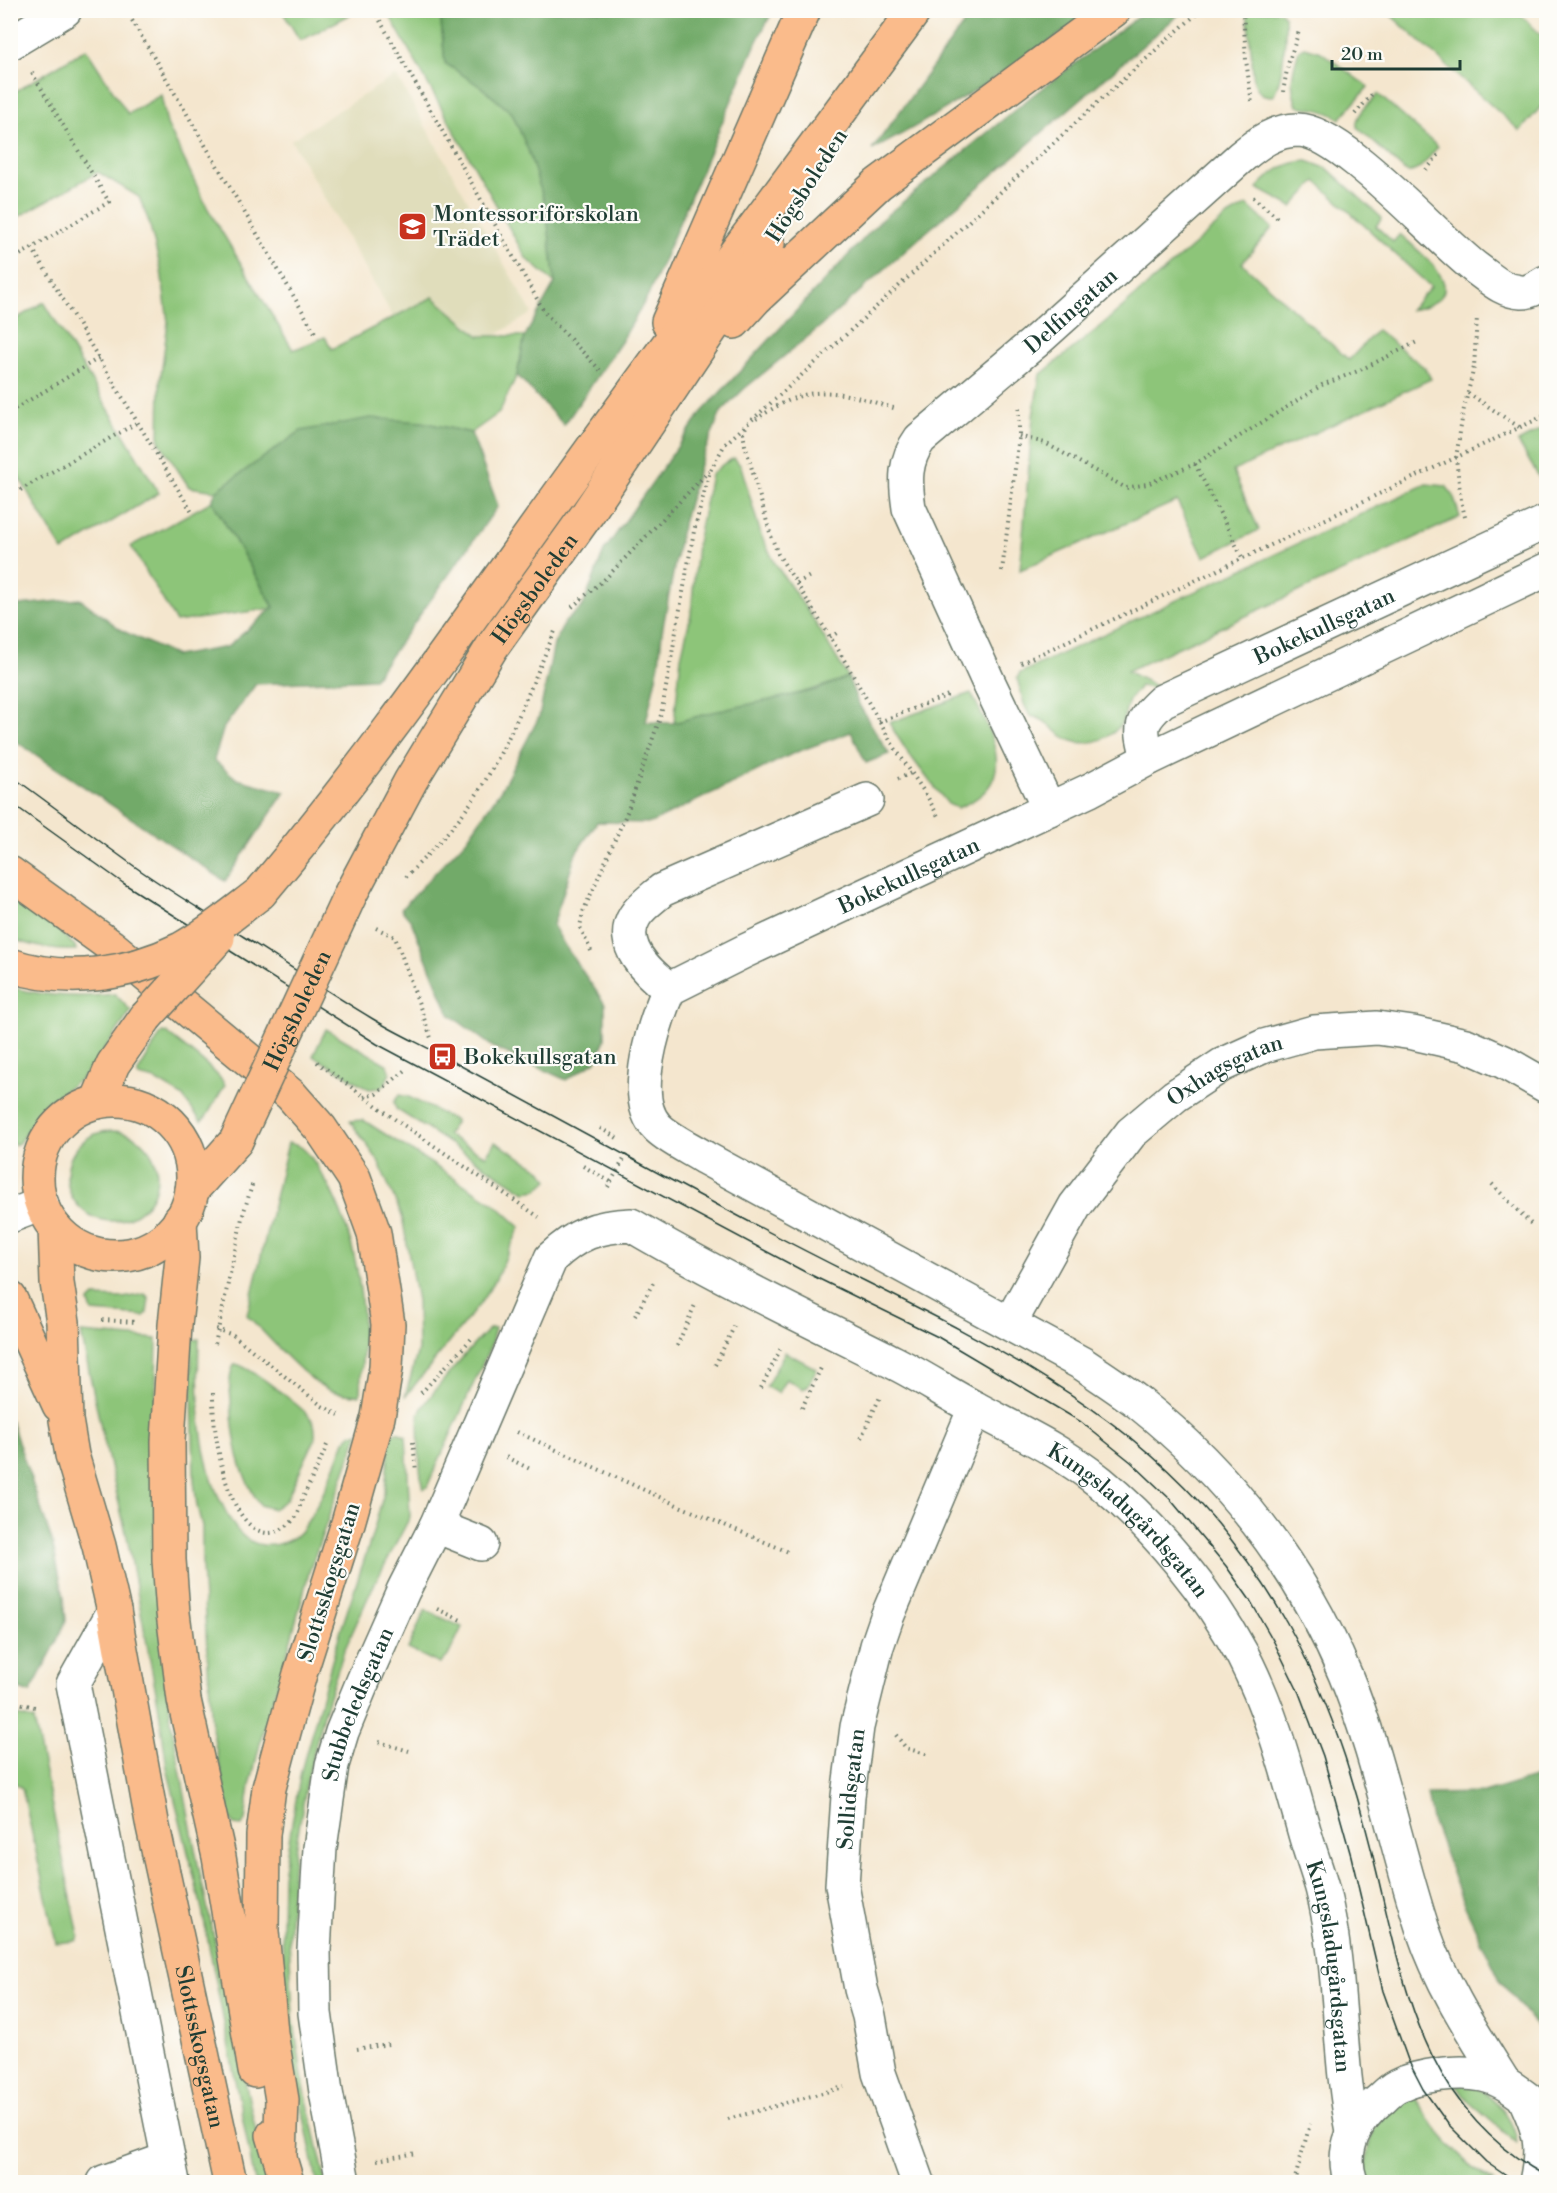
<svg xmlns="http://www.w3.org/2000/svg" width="1557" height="2193" font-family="'Libre Bodoni',serif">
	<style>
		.built { fill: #e0ddbb }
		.green { fill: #8dc579; stroke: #568156; stroke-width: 1.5 }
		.forest { fill: #72aa69; stroke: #48744e; stroke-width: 1.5 }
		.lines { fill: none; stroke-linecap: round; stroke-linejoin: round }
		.minor-casing { stroke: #6a786a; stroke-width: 36 }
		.major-casing { stroke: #6a786a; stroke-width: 36 }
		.path { stroke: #6a786a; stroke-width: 4; stroke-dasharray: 1.5 4.5; stroke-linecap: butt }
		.minor { stroke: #fff; stroke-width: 33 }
		.major { stroke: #fabb8b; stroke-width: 33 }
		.tram { stroke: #1f3d34; stroke-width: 1.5 }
		.major-bridge-casing { stroke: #6a786a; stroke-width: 36; stroke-linecap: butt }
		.major-bridge { stroke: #fabb8b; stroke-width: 33 }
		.labels { text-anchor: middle; stroke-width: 4.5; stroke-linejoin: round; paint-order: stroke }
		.street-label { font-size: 22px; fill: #1f3d34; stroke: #fdfcf7 }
		.poi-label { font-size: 22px; fill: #1f3d34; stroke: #fdfcf7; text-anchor: start }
	</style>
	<rect width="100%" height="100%" fill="#fdfcf7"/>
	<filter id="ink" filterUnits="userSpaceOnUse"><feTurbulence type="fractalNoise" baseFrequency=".0167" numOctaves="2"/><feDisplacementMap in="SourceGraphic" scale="12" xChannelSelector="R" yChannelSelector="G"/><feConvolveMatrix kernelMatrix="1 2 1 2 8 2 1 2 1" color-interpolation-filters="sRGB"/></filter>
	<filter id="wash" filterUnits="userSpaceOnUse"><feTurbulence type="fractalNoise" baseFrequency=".008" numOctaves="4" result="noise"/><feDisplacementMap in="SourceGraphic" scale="24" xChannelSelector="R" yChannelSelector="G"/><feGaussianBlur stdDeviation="1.35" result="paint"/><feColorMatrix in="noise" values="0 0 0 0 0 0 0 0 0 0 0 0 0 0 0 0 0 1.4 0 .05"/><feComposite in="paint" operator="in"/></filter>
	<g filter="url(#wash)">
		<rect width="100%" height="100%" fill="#f4e6ce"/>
		<polygon class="built" points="396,75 532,313 428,377 291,140"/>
		<g class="green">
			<polygon points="282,11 357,11 302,40 299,39"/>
			<polygon points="387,11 440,11 445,63 481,87 512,113 528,149 546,207 555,283 526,258"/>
			<path d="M1247 11H1280L1285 16C1286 37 1284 77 1273 96 1261 96 1259 93 1254 82Z"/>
			<polygon points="1386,11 1517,11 1546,40 1546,101 1520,131"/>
			<path d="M1305 47 1321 52 1368 87 1340 119C1327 110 1312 108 1297 106 1289 83 1292 73 1299 50Z"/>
			<polygon points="86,49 128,114 161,95 167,124 208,209 293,350 325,337 332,349 433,297 479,336 525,336 517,375 499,413 471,433 422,422 301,431 216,491 189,487 159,441 160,382 168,322 161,270 149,222 139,197 98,172 11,221 11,94"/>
			<path d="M1378 94 1438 147C1429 156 1418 177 1405 171L1357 127C1355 114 1370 104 1378 94Z"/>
			<path d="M1307 161 1328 169 1382 218 1376 226 1393 242 1400 234C1427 259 1479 297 1410 310L1431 287 1316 181 1292 207 1257 188C1272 172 1285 162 1307 161Z"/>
			<polygon points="1247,205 1272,228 1242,263 1349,360 1377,330 1425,368 1431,379 1233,471 1259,530 1204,557 1177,501 1020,570 1033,416 1040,375 1096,330 1226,217"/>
			<polygon points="44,302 159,493 63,551 11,464 11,322"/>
			<polygon points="1546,427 1546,476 1540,479 1518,442"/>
			<path d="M734 458 741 466 761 535 776 565 813 619 848 677C792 700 732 707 674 723L681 657 691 614 697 543 711 475 723 464Z"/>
			<path d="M1426 484 1446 486 1453 495 1460 517 1127 671 1163 690 1140 686C1137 691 1131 696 1129 701 1125 709 1125 720 1119 727 1106 742 1081 748 1064 737 1051 729 1046 718 1030 716L1024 704 1017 678 1020 673Z"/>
			<polygon points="212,501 274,608 176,622 131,546"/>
			<path d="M971 693C993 736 1021 785 957 808L948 804 928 779 906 750 889 723Z"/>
			<path d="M10 896 49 922 75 946 76 950C53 952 32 945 11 939Z"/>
			<path d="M10 987C45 997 80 998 115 994L131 1011 95 1063 81 1079 44 1104 19 1143 14 1145 10 1139Z"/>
			<polygon points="326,1029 388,1065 390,1073 385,1084 380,1088 369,1089 313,1056"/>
			<path d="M162 1032 167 1033C181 1045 217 1070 225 1085L206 1117 201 1121 182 1096 155 1080 138 1076V1072Z"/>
			<polygon points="399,1095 409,1097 456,1121 447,1135 486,1156 495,1142 540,1169 548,1180 537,1190 525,1192 396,1109 394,1102"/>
			<polygon points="363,1120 495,1204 520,1227 495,1281 479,1305 405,1397 418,1350 417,1301 402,1216 377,1159 350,1121"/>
			<circle cx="112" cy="1176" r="45"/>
			<path d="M288 1143C292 1144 298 1145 301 1147 309 1153 316 1164 321 1173 352 1223 364 1285 363 1345 363 1361 360 1378 360 1395 350 1395 341 1394 332 1391 308 1383 266 1334 247 1315Z"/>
			<polygon points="145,1294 149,1298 147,1313 144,1316 92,1312 89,1302 94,1297 123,1298"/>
			<path d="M491 1328H495L491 1345 427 1487 423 1489C420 1481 417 1423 419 1414 422 1404 480 1335 491 1328Z"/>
			<polygon points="81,1333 157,1339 155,1425 163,1657 172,1727 198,1864 267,2182 255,2182 201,1905 167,1768 158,1703 127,1537 101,1428"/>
			<path d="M199 1339C197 1396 197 1458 225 1510 234 1527 242 1542 263 1545 278 1547 295 1540 303 1528 322 1502 333 1470 345 1441L351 1434 359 1432 310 1569 285 1661 264 1727 250 1786 245 1820 242 1826 234 1825 230 1818 212 1729 202 1568V1526L197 1506 194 1481 191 1340Z"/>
			<polygon points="785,1352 817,1369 807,1387 803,1389 786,1379 778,1393 766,1387"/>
			<path d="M235 1364C248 1365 305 1409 312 1420 316 1426 315 1433 315 1439L286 1500 273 1509 260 1505C238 1472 233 1439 231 1400 230 1388 228 1374 235 1364Z"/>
			<polygon points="397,1432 406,1436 410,1517 370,1593 344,1651 323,1714 307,1781 294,1857 289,1938 293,2017 303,2082 326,2182 317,2182 285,2022 282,1929 283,1875 301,1771 339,1636 372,1536 385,1489 391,1434"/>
			<polygon points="425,1610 462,1627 448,1656 440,1664 408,1649"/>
			<polygon points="10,1714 34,1720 79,1936 76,1941 56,1943 22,1788 11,1780"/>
			<path d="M1453 2079C1463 2083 1475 2086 1484 2092 1500 2102 1515 2124 1517 2143L1469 2102Z"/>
			<path d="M1413 2094C1432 2128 1460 2161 1494 2182H1367C1364 2159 1368 2132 1385 2114 1393 2106 1404 2100 1413 2094Z"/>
		</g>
		<g class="forest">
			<polygon points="1147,10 1183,11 924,234 821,326 744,389 721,412 701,461 681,531 662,632 659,664 646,722 674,723 713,712 816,690 848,677 858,703 889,754 866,763 851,732 794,753 651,823 597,822 576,853 553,925 565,946 605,1004 605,1039 596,1061 566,1080 493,1047 449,1014 411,921 401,909 467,839 502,788 539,717 554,644 565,622 583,606 604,551 702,412 882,219 1033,95"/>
			<polygon points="440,11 773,11 757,41 648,296 621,342 564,425 517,375 525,336 555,283 546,207 528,150 512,113 481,87 445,63"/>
			<path d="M973 11H1095C1022 59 950 110 872 150Z"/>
			<polygon points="370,418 422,422 471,433 498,506 374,679 256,684 224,727 214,760 237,779 285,792 225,881 11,738 11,603 19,605 80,599 123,631 176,656 227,647 274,607 212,501 216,491 301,431"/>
			<polygon points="11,1421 52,1541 64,1597 66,1621 53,1649 30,1693 11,1686"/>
			<polygon points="1546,1774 1546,2038 1501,1982 1463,1902 1432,1820 1427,1794 1484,1793"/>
		</g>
	</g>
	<g filter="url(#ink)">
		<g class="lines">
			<defs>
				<g id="minor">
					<polyline points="10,43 65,10"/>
					<path id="s1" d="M1148 759C1141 728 1137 724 1162 701L1546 522"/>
					<path id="s2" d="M1049 809 987 679 909 508C905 481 904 461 920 439L1034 343 1241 157C1258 143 1275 130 1298 130 1343 131 1437 239 1477 269 1492 280 1503 291 1521 292 1529 293 1539 286 1546 282"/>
					<path d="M669 989C648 973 617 944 635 916 641 906 653 898 662 890L867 800"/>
					<polyline points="10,1216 42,1204"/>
					<path id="s3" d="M1010 1323 1075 1206 1131 1133 1175 1096 1222 1065 1264 1046 1314 1032 1377 1028 1413 1033 1466 1045 1504 1062 1546 1086"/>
					<polyline points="436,1526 481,1544"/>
					<polyline points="114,1611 73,1684 173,2182"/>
					<path id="s4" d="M1503 2081C1473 2033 1441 1984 1423 1930 1395 1845 1379 1756 1345 1674 1300 1567 1229 1475 1139 1403 1121 1389 1102 1377 1083 1364L705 1158C691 1149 671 1140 658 1128 628 1099 655 1021 669 989L745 951 1090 790 1148 759 1546 570"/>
					<path d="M1524 2097C1540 2131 1544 2145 1536 2182"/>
					<polyline points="104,2182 168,2159"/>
					<path id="s5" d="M343 2182 326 2092 315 2013 314 1950 320 1848 332 1765 342 1732 363 1681 403 1591 436 1526 551 1258C577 1234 596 1226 631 1225 716 1275 805 1318 893 1362 921 1376 948 1394 975 1408 1018 1431 1062 1451 1100 1482 1157 1529 1208 1591 1243 1656 1272 1712 1288 1774 1305 1834 1310 1852 1317 1870 1322 1888 1343 1968 1337 2051 1353 2131"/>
					<path id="s6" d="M918 2182 879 2073 869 2016 861 1989 842 1885 848 1796 857 1727 877 1646 887 1617 975 1408"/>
					<path d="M1351 2182C1339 2149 1356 2119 1382 2098 1386 2094 1391 2089 1397 2086 1418 2075 1459 2070 1483 2075 1507 2080 1526 2099 1546 2113"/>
				</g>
				<g id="major">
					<polyline points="668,322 804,10"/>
					<polyline points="734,322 755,299 878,184 1114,10"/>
					<polyline points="10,873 111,946 291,1095 321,1129 354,1178 374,1233 388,1324 386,1368 378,1417 348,1523 300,1674 284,1732 269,1788 263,1835 262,1931 271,2033 282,2100 280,2155"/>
					<path d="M260 893C372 761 470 618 571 478 684 321 800 166 915 10"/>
					<path id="s7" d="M351 893 411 780 492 647 588 513 768 244"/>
					<circle cx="115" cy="1178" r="78"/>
					<polyline points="97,1102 113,1064 146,1017"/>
					<polyline points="192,1190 236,1141"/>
					<polyline points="180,1220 182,1258 175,1325 168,1441 169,1560 173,1613 184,1700 219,1857 255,2071"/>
					<path id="s8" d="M55 1228 57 1283 63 1322 66 1420 72 1455 99 1546 114 1611 152 1822 230 2182"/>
					<polyline points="10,1298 59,1405"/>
					<polyline points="273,2135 287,2182"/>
				</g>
			</defs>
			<use href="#minor" class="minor-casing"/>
			<use href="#major" class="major-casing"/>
			<g class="path">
				<polyline points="126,10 317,336"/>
				<polyline points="374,10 545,313 600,370"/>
				<polyline points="1243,10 1246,60 1252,104"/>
				<polyline points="1542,10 1546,15"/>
				<polyline points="1283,92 1288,64 1299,31"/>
				<polyline points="1355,114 1373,93"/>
				<polyline points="1426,170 1441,152"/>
				<polyline points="1253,197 1280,220"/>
				<polyline points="32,248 193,514"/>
				<polyline points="10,261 109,202 32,73"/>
				<polyline points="1468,393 1519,427"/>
				<polyline points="10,412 99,358"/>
				<path d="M756 419C773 408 796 394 816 393 842 390 872 402 897 409"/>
				<polyline points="746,427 743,432 745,445 771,536 778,554 839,651 891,742 927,796 939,818"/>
				<polyline points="1019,436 1045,443 1126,488 1147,484 1195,464 1322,385 1358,371 1419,341"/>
				<polyline points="1195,464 1243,559"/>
				<polyline points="10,496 138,422"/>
				<polyline points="1465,517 1461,500 1456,458 1463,413 1474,367 1477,317"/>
				<polyline points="1002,571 1019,436 1019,407"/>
				<polyline points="797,583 812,575"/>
				<polyline points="572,607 606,578 709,471"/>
				<polyline points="830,637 840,631"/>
				<polyline points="1021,663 1546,415"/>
				<polyline points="879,722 951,694"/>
				<polyline points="898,779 911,773"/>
				<path d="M406 877C435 847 464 817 485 781 514 733 533 681 556 629"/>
				<polyline points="376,928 395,937 431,1038"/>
				<path d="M591 951 580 927 583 912 628 810 661 715 694 531 710 471 725 444C885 302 1040 152 1201 10"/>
				<polyline points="317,1062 396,1120 539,1217"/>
				<polyline points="364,1097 376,1094 406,1070"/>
				<polyline points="600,1128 617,1138"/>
				<polyline points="583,1166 611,1182"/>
				<polyline points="1492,1184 1533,1226"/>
				<polyline points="608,1187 628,1152"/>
				<polyline points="635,1316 653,1283"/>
				<polyline points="102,1320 136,1322"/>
				<polyline points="216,1329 233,1335 322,1406 339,1415"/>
				<polyline points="215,1344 242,1218 253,1182"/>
				<polyline points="677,1346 695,1305"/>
				<polyline points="715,1365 735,1325"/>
				<polyline points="761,1388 781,1348"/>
				<path d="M213 1393C212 1426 225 1532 269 1533 278 1533 290 1525 296 1517 299 1512 300 1505 302 1500 310 1482 319 1464 327 1445"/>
				<polyline points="421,1393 473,1337"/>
				<polyline points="802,1408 821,1368"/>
				<polyline points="517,1432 677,1505 791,1553"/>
				<polyline points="861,1438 880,1397"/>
				<polyline points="413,1442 416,1471"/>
				<polyline points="506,1457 532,1470"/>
				<polyline points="437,1609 461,1620"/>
				<polyline points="10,1701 39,1708"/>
				<polyline points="896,1735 906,1748 929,1755"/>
				<polyline points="379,1742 409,1751"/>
				<polyline points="357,2049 389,2044"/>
				<polyline points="728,2119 844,2087"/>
				<polyline points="377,2160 417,2153"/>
				<polyline points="1294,2182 1310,2124"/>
			</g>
			<use href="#minor" class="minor"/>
			<use href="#major" class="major"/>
			<g class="tram">
				<path d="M10 775C52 805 92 836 134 866 169 891 207 913 244 937 287 964 329 993 373 1019 398 1034 425 1046 450 1060 524 1100 598 1140 671 1180 732 1213 793 1245 855 1276 978 1338 1106 1399 1200 1503 1270 1580 1312 1658 1345 1757 1357 1795 1368 1834 1377 1873 1406 1995 1426 2110 1546 2176"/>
				<polyline points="10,802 123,883 377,1044 807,1273 938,1337 1081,1422 1131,1462 1170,1499 1226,1566 1250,1600 1274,1642 1299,1693 1323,1756 1351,1856 1383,1991 1408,2060 1423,2089 1448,2124 1486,2162 1515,2182"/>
			</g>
			<defs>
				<g id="major-bridge">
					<path d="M10 965C67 984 128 975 181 949 209 934 235 912 260 893"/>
					<polyline points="146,1017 218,938"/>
					<path id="s9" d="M236 1141 351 893"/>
				</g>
			</defs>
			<use href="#major-bridge" class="major-bridge-casing"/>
			<use href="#major-bridge" class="major-bridge"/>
		</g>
	</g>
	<defs>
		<symbol id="school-square" viewBox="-11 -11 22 22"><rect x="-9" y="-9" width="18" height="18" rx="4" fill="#c8321e" stroke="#fdfcf7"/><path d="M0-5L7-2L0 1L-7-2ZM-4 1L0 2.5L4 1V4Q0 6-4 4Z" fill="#fff"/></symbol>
		<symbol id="bus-square" viewBox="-11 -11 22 22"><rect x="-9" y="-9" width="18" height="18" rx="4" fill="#c8321e" stroke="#fdfcf7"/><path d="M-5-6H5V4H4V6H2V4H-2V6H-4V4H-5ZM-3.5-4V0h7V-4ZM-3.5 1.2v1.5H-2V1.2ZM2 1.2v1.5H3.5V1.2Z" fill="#fff"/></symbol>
	</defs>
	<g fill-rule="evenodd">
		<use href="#school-square" x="396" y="210" width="33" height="33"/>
		<use href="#bus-square" x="426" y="1040" width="33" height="33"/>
	</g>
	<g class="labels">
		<g class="street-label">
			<text transform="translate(806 185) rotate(-57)" y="8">Högsboleden</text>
			<text dy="8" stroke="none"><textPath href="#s2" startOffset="602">Delfingatan</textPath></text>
			<text dy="8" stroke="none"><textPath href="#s7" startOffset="356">Högsboleden</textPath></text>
			<text dy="8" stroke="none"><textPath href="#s1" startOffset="244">Bokekullsgatan</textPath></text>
			<text dy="8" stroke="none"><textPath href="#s4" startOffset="1749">Bokekullsgatan</textPath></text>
			<text dy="8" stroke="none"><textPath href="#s9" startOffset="144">Högsboleden</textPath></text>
			<text dy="8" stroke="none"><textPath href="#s3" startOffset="340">Oxhagsgatan</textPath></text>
			<text dy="8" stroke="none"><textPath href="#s5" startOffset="1644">Kungsladugårdsgatan</textPath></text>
			<text transform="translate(328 1582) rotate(-73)" y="8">Slottsskogsgatan</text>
			<text dy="8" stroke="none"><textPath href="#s5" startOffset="486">Stubbeledsgatan</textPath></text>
			<text dy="8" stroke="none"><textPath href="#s6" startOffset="404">Sollidsgatan</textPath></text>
			<text dy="8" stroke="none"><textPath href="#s5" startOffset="2148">Kungsladugårdsgatan</textPath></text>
			<text dy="8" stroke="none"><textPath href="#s8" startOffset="834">Slottsskogsgatan</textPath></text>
		</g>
		<g class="poi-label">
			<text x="433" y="221">Montessoriförskolan<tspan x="433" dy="25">Trädet</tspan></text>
			<text x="464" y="1064">Bokekullsgatan</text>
		</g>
	</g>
	<rect width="1557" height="2193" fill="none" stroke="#fdfcf7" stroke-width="36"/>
	<path d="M1332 60v9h128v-9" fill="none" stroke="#1f3d34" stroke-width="3"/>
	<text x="1341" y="60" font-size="18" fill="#1f3d34" stroke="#fdfcf7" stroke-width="4.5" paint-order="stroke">20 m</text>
</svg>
